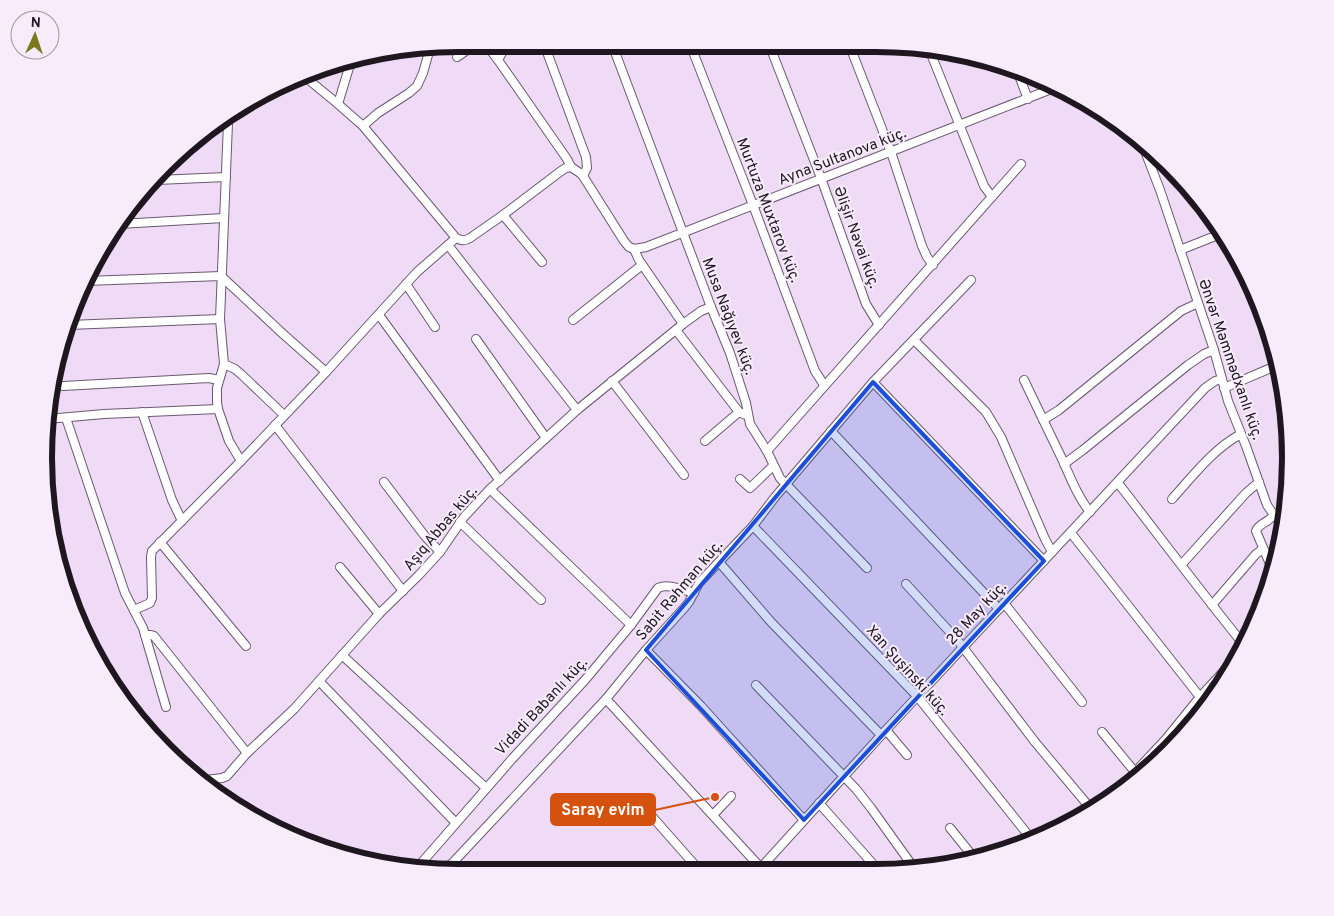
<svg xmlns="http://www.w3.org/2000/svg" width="1334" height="916" font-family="Overpass,sans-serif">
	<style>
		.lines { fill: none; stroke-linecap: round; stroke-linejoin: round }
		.minor-casing { stroke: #6a5970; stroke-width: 10 }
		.minor { stroke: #fff; stroke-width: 8 }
		.marked { fill: #1d4ed8; fill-opacity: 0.2; stroke: #1d4ed8; stroke-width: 4; stroke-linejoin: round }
		.labels { text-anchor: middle; stroke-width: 4; stroke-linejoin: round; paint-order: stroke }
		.street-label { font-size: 15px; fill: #1e1720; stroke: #f7ebfc }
		.rim { fill: none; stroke: #1e1720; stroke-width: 6 }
		.leader { fill: none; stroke: #d4520e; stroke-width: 2 }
		.callout-dot { fill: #d4520e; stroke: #f7ebfc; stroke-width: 2 }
		.callout { fill: #d4520e; stroke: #d4520e; stroke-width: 2 }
		.callout-label { font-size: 16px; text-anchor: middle; font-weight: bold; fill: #fff }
	</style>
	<rect width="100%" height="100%" fill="#efdbf6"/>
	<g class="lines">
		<defs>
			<g id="minor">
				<polyline points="484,44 489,48 498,60"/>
				<polyline points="507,44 498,60 567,159 571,167"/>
				<polyline points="544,44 586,157 587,168 583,176"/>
				<polyline points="612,44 711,307 730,353 746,403 750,424 767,451 780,478 867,568"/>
				<polyline points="690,44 753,205 815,371 824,385"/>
				<polyline points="769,44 821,178 866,304 879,325"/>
				<polyline points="849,44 891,152 922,246 927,257 933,265"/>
				<polyline points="929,49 984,186 992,197"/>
				<polyline points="457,57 476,44"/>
				<polyline points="1018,73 1028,99"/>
				<path d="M304 76 338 104 363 126 456 238C462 241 465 241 470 238L503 215 561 171 566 168 571 167"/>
				<polyline points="338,104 351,61"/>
				<polyline points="227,114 228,123 220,319 224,364 217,388 217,402 218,409 229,441 241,461"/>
				<polyline points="363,126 378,113 409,93 417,86 423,73 430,48"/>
				<polyline points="1143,146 1160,190 1214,350 1228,401 1246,446 1267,505 1274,515"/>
				<polyline points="571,167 580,173 583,176 624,241 629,247 634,249"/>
				<polyline points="157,180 226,177"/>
				<polyline points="503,215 542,262"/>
				<polyline points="119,224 224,218"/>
				<polyline points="448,245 577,410"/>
				<polyline points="634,249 646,247 1059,86"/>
				<polyline points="634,249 639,260 683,324"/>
				<polyline points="1180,250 1223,233"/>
				<polyline points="86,281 221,276 282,333 326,372"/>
				<polyline points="406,284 435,327"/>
				<polyline points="379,315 500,481"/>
				<polyline points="573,320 642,265"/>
				<polyline points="69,325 220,319"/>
				<polyline points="676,330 739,412 748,416"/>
				<polyline points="476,339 546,438"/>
				<polyline points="914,340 986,412 1001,437 1045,539 1052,552"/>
				<polyline points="224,364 235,369 242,375 284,415"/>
				<path d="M1024 380C1037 407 1050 434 1063 461 1071 479 1078 497 1090 512"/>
				<polyline points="612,381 684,475"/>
				<polyline points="873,382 1044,561"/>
				<polyline points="63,386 209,378 219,380"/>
				<polyline points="1224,388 1278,365"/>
				<polyline points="142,412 172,500 182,521"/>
				<polyline points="66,418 125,593 143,628 166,707"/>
				<polyline points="47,419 104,414 218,409"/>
				<polyline points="1043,420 1059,410 1181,311 1198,303"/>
				<polyline points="275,425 403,591"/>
				<polyline points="831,431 999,609"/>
				<polyline points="705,441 739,412"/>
				<polyline points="767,451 1021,164"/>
				<polyline points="1064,464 1083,450 1188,365 1204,354 1214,350"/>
				<polyline points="740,479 750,488 773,466"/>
				<polyline points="384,482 424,535 440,552"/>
				<path d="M1118 483C1160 537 1201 592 1244 645"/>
				<polyline points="490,489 631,625"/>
				<path d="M1172 499C1193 476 1213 449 1241 434"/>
				<polyline points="1274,515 1279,516 1285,514"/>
				<polyline points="460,522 541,600"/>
				<polyline points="753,526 917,696 1033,841"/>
				<polyline points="1071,533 1200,697"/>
				<polyline points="160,542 246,646"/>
				<polyline points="719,562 771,622 881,735"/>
				<polyline points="1182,564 1246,493 1259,482"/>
				<polyline points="340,567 379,614"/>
				<path d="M1273 571 1256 531C1258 524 1269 522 1274 515"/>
				<polyline points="906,584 959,642 1035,742 1092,810"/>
				<polyline points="1004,603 1082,702"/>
				<polyline points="1212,605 1256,554 1263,549"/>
				<polyline points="134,610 150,603 152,598 151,557 152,551 241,461 326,372 417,272 456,238"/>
				<polyline points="145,635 151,635 154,636 247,753"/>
				<polyline points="646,650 701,706 804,820"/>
				<polyline points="342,655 486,788"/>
				<polyline points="319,681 456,823"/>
				<polyline points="756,685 856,789 871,808 914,868"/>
				<polyline points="606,699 761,868"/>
				<polyline points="886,730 907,755"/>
				<polyline points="1102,732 1135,772"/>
				<polyline points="206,780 222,778 227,776 247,753 294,709 379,614 419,575 440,552 464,517 490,489 577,410 683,324 701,311 711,307"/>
				<polyline points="1108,801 1166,739 1200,697 1237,657"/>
				<polyline points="819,803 880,872"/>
				<polyline points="641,804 701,872"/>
				<polyline points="713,815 731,796"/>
				<polyline points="950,828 975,859"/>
				<polyline points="451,864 462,872"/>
				<path d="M417 868 512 759 585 680 631 625 658 588C669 583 682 590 694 593"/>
				<polyline points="445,871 606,699 646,650 685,607 689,602 699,583 753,526 775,497 873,382 971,280"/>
				<polyline points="757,872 886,730 1205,388 1215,381 1222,379"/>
			</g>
		</defs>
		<use href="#minor" class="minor-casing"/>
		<use href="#minor" class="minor"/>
	</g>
	<path class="marked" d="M873 382 1044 561 804 820 646 650Z"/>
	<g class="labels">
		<g class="street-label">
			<text transform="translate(842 156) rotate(-21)" y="5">Ayna Sultanova küç.</text>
			<text transform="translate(769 210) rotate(69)" y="5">Murtuza Muxtarov küç.</text>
			<text transform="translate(857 237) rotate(70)" y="5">Əlişir Nəvai küç.</text>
			<text transform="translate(729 316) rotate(69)" y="5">Musa Nağıyev küç.</text>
			<text transform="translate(1231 359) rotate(71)" y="5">Ənvər Məmmədxanlı küç.</text>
			<text transform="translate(440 528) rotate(-50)" y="5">Aşıq Abbas küç.</text>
			<text transform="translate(679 590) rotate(-50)" y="5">Sabit Rəhman küç.</text>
			<text transform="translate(976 613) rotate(-47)" y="5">28 May küç.</text>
			<text transform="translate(908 670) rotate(48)" y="5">Xan Şuşinski küç.</text>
			<text transform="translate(541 706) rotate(-47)" y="5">Vidadi Babanlı küç.</text>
		</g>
	</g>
	<path d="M0 0H1334V916H0ZM458 52H876A406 406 0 0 1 1282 458V458A406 406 0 0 1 876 864H458A406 406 0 0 1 52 458V458A406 406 0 0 1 458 52Z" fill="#f7ebfc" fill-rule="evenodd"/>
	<path class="rim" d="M458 52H876A406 406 0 0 1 1282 458V458A406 406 0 0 1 876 864H458A406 406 0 0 1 52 458V458A406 406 0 0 1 458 52Z"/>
	<path class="leader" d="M715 797L655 810"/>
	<circle class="callout-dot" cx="715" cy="797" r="5"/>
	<rect class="callout" x="551" y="794" width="104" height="31" rx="5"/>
	<g class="callout-label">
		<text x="603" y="815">Saray evim</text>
	</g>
	<g transform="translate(35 35) rotate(3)"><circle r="24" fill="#f7ebfc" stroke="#a096a4"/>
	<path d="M0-4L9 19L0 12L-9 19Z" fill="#7c781e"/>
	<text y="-8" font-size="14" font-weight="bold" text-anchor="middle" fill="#1e1720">N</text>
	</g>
</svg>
